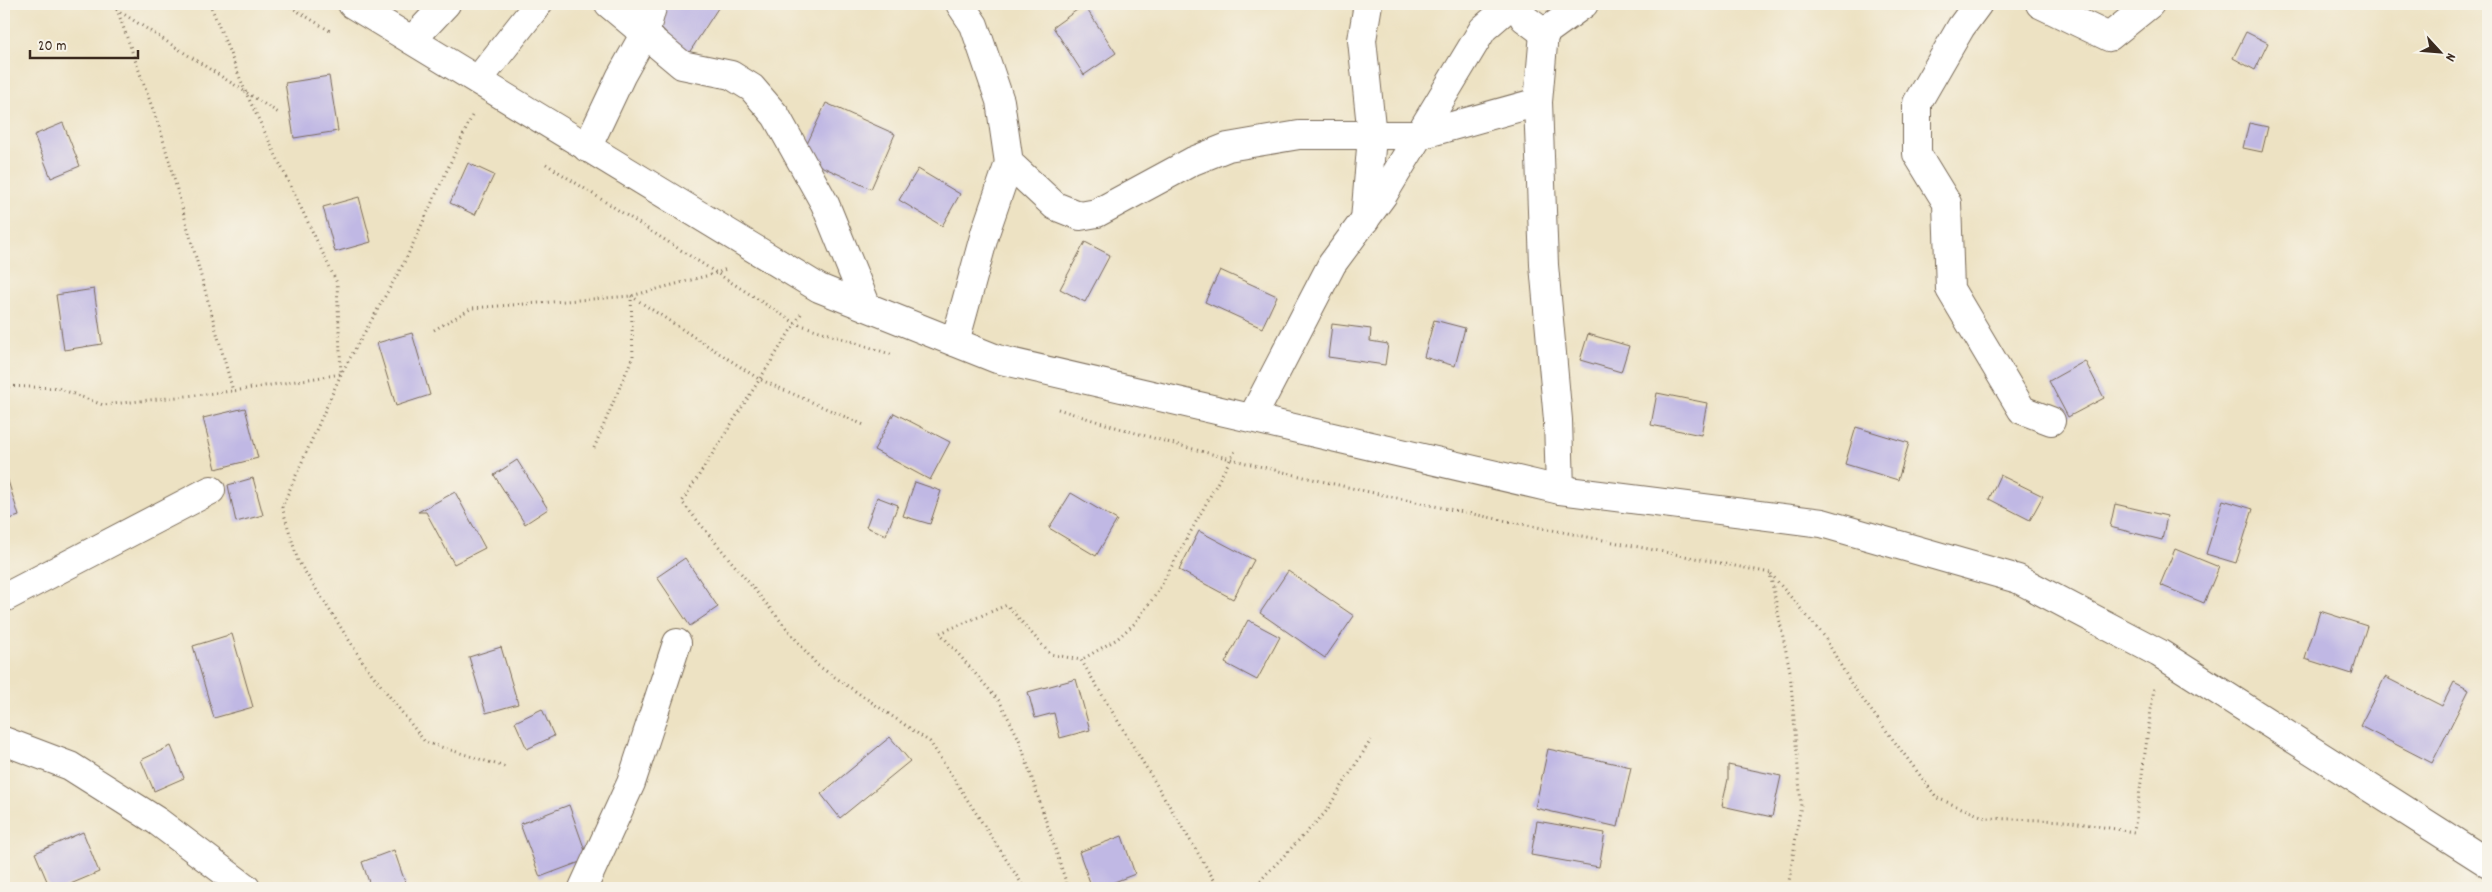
<svg xmlns="http://www.w3.org/2000/svg" width="2492" height="892" font-family="Dekko,sans-serif">
	<style>
		.building { fill: #c0b8e4 }
		.lines { fill: none; stroke-linecap: round; stroke-linejoin: round }
		.minor-casing { stroke: #796a58; stroke-width: 30 }
		.path { stroke: #796a58; stroke-width: 3; stroke-dasharray: 1 4; stroke-linecap: butt }
		.minor { stroke: #fff; stroke-width: 28 }
	</style>
	<rect width="100%" height="100%" fill="#f7f3e8"/>
	<filter id="ink" filterUnits="userSpaceOnUse"><feTurbulence type="fractalNoise" baseFrequency=".02" numOctaves="2"/><feDisplacementMap in="SourceGraphic" scale="10" xChannelSelector="R" yChannelSelector="G"/><feConvolveMatrix kernelMatrix="1 2 1 2 8 2 1 2 1" color-interpolation-filters="sRGB"/></filter>
	<filter id="wash" filterUnits="userSpaceOnUse"><feTurbulence type="fractalNoise" baseFrequency=".0096" numOctaves="4" result="noise"/><feDisplacementMap in="SourceGraphic" scale="20" xChannelSelector="R" yChannelSelector="G"/><feGaussianBlur stdDeviation="1.12" result="paint"/><feColorMatrix in="noise" values="0 0 0 0 0 0 0 0 0 0 0 0 0 0 0 0 0 1.4 0 .05"/><feComposite in="paint" operator="in"/></filter>
	<g filter="url(#wash)">
		<rect width="100%" height="100%" fill="#ede2c3"/>
		<g id="blocks">
			<g class="building">
				<polygon points="661,4 717,4 720,5 687,56 652,17"/>
				<polygon points="1084,5 1116,53 1084,75 1053,27"/>
				<polygon points="2246,32 2268,43 2255,70 2233,58"/>
				<polygon points="329,76 338,131 294,138 285,83"/>
				<polygon points="826,103 895,134 871,189 801,157"/>
				<polygon points="63,123 80,166 51,178 34,135"/>
				<polygon points="2249,123 2268,127 2262,152 2243,148"/>
				<polygon points="468,163 494,175 475,215 450,203"/>
				<polygon points="918,169 960,194 942,226 899,200"/>
				<polygon points="359,197 371,242 335,252 323,207"/>
				<polygon points="1085,242 1110,255 1085,302 1060,289"/>
				<polygon points="1220,270 1277,296 1262,328 1205,302"/>
				<polygon points="94,289 102,344 64,350 56,295"/>
				<polygon points="1434,320 1465,328 1455,366 1424,357"/>
				<polygon points="1332,324 1371,329 1370,341 1388,344 1385,365 1328,357"/>
				<polygon points="412,333 430,395 396,406 377,343"/>
				<polygon points="1588,334 1629,346 1621,372 1580,360"/>
				<polygon points="2085,361 2104,398 2068,417 2049,381"/>
				<polygon points="1657,393 1707,403 1701,435 1651,425"/>
				<polygon points="245,408 258,458 216,469 203,418"/>
				<polygon points="894,413 950,442 930,480 874,450"/>
				<polygon points="1856,427 1909,443 1898,480 1845,464"/>
				<polygon points="517,460 548,509 525,524 494,475"/>
				<polygon points="4,468 19,516 4,521"/>
				<polygon points="2000,475 2043,496 2030,520 1989,499"/>
				<polygon points="253,478 263,515 236,522 228,485"/>
				<polygon points="915,482 941,491 930,524 903,516"/>
				<polygon points="455,492 485,548 454,564 426,512 418,512"/>
				<polygon points="1071,493 1117,520 1096,556 1049,528"/>
				<polygon points="877,497 898,505 886,535 866,527"/>
				<polygon points="2223,500 2253,509 2236,563 2206,554"/>
				<polygon points="2115,504 2167,516 2162,540 2110,527"/>
				<polygon points="1199,531 1254,560 1233,599 1179,570"/>
				<polygon points="2175,549 2219,567 2204,603 2160,585"/>
				<polygon points="685,558 718,607 690,626 657,577"/>
				<polygon points="1288,571 1354,616 1325,658 1260,613"/>
				<polygon points="2320,611 2367,626 2352,674 2305,659"/>
				<polygon points="1248,620 1280,637 1257,680 1225,663"/>
				<polygon points="232,634 253,707 214,718 193,646"/>
				<polygon points="501,647 518,704 486,713 469,657"/>
				<polygon points="2385,677 2442,706 2454,682 2469,690 2432,763 2360,726"/>
				<polygon points="1076,679 1090,730 1060,738 1054,713 1035,718 1028,692"/>
				<polygon points="542,709 554,736 527,749 515,722"/>
				<polygon points="890,737 910,761 840,818 821,794"/>
				<polygon points="171,746 184,778 154,791 141,760"/>
				<polygon points="1548,749 1631,767 1618,827 1535,808"/>
				<polygon points="1728,765 1781,776 1772,817 1722,806 1728,779"/>
				<polygon points="569,805 588,859 540,877 520,824"/>
				<polygon points="1537,821 1605,833 1599,867 1531,855"/>
				<polygon points="83,832 99,872 61,888 50,888 35,853"/>
				<polygon points="1122,836 1135,874 1099,888 1092,888 1079,852"/>
				<polygon points="394,850 406,885 398,888 371,888 362,862"/>
			</g>
		</g>
	</g>
	<g filter="url(#ink)">
		<use href="#blocks" fill-opacity="0" stroke="#796a58" stroke-width="1"/>
		<g class="lines">
			<defs>
				<g id="minor">
					<polyline points="352,4 819,288 997,359 1560,490 1822,523 2018,579 2159,653 2488,863"/>
					<polyline points="609,4 682,65 731,75 752,88 776,116 825,204 867,307"/>
					<polyline points="960,4 974,25 1000,101 1009,163 1055,206 1080,216 1097,213 1193,161 1228,147 1299,135 1420,135 1538,102"/>
					<polyline points="1518,4 1524,18 1544,33 1584,4"/>
					<polyline points="1978,4 1961,27 1917,103 1917,154 1947,203 1950,289 2022,410 2051,421"/>
					<polyline points="2040,4 2109,37 2150,4"/>
					<polyline points="1544,33 1538,102 1544,265 1558,420 1560,490"/>
					<polyline points="412,40 446,4"/>
					<polyline points="478,80 538,4"/>
					<polyline points="587,148 621,76 645,33 653,4"/>
					<polyline points="1365,220 1372,136 1362,40 1368,4"/>
					<polyline points="955,342 985,233 1009,163"/>
					<polyline points="1252,418 1332,264 1383,195 1483,29 1512,4"/>
					<polyline points="4,598 211,490"/>
					<polyline points="4,741 70,766 157,821 246,888"/>
					<polyline points="583,888 631,783 677,643"/>
				</g>
			</defs>
			<use href="#minor" class="minor-casing"/>
			<g class="path">
				<polyline points="108,4 280,114"/>
				<polyline points="115,4 161,132 233,391"/>
				<polyline points="286,4 330,31"/>
				<polyline points="472,116 405,261 341,374 282,507 298,561 365,665 425,742 505,767"/>
				<polyline points="546,164 795,323 893,355"/>
				<polyline points="801,314 682,502 817,665 930,742 1022,884 1028,888"/>
				<polyline points="434,330 472,308 631,296 717,273 726,269"/>
				<polyline points="4,386 58,388 103,405 233,391 341,374 337,283 246,93 210,4"/>
				<path d="M1058 409C1288 484 1533 525 1770 573L1790 671 1801 804 1788 888"/>
				<polyline points="594,448 633,356 631,296 759,379 864,425"/>
				<polyline points="1771,574 1824,636 1852,685 1937,798 1986,818 2066,821 2134,832 2154,688"/>
				<polyline points="1068,888 1019,739 1000,702 940,633 1007,605 1050,654 1081,660"/>
				<polyline points="1219,888 1081,660 1117,639 1135,623 1157,593 1236,449"/>
				<polyline points="1253,888 1325,813 1371,740"/>
			</g>
			<use href="#minor" class="minor"/>
		</g>
	</g>
	<rect width="2492" height="892" fill="none" stroke="#f7f3e8" stroke-width="20"/>
	<g transform="translate(2440 52) rotate(116)" stroke="#f7f3e8" stroke-width="4" paint-order="stroke">
	<path d="M0-4L9 19L0 12L-9 19Z" fill="#3b2a1e"/>
	<text y="-8" font-size="14" font-weight="bold" text-anchor="middle" fill="#3b2a1e">N</text>
	</g>
	<path d="M30 50v8h108v-8" fill="none" stroke="#3b2a1e" stroke-width="2.5"/>
	<text x="38" y="50" font-size="15" fill="#3b2a1e" stroke="#f7f3e8" stroke-width="4" paint-order="stroke">20 m</text>
</svg>
